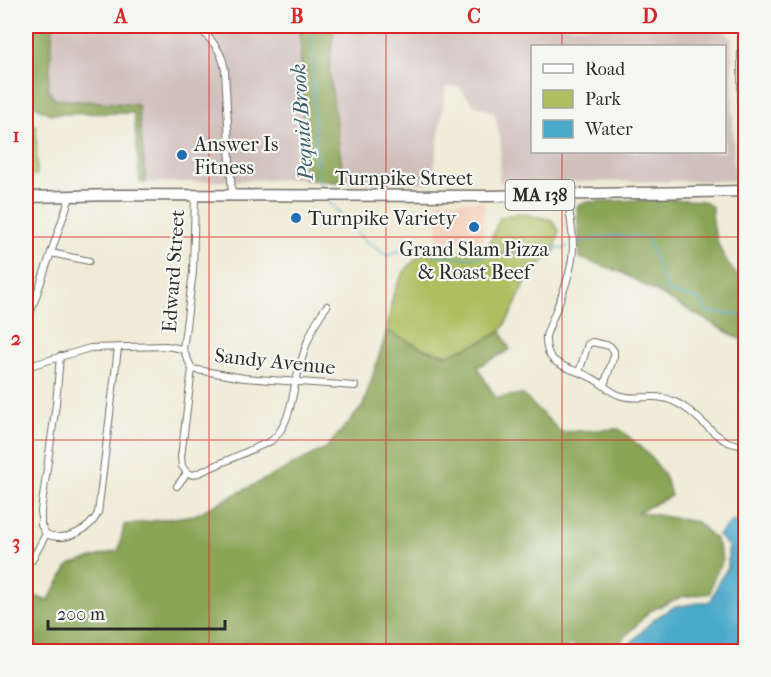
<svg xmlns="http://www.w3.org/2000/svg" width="771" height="677" font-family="'IM FELL French Canon',serif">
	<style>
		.built { fill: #f4d3c0 }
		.industrial { fill: #d0c0bc; fill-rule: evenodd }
		.green { fill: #afbe60; stroke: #6d7446; stroke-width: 1.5 }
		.forest { fill: #8ba556; stroke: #5b6840; stroke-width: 1.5 }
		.water { fill: #4aa9c9; stroke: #3a6a7a; stroke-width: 1.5 }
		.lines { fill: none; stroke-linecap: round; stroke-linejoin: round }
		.stream { stroke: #4aa9c9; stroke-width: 1.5 }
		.minor-casing { stroke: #706e67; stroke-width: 8 }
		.primary-casing { stroke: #706e67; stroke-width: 13 }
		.minor { stroke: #fff; stroke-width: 6 }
		.primary { stroke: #fff; stroke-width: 10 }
		.grid { fill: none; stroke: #d62828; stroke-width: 1.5; stroke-opacity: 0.55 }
		.poi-dot { fill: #1f6fb2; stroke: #f6f6f2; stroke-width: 2 }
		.labels { text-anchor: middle; stroke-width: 4.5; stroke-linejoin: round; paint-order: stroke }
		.shield { fill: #f6f6f2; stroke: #686867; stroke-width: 1.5 }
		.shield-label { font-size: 18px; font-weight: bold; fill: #2b2b2b }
		.poi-label { font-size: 20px; fill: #2b2b2b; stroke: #f6f6f2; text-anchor: start }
		.street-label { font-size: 20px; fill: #2b2b2b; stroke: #f6f6f2 }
		.water-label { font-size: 21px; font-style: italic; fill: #375d6a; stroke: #f6f6f2 }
		.neatline { fill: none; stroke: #d62828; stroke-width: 2 }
		.grid-label { font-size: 20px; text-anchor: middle; font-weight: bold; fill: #d62828 }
	</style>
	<rect width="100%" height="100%" fill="#f6f6f2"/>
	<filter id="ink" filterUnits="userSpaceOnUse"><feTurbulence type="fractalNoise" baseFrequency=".0167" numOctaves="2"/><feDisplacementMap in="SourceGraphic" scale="12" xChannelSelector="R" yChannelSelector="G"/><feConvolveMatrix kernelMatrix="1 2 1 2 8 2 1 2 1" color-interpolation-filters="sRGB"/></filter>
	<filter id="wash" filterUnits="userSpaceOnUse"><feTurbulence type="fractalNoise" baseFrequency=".008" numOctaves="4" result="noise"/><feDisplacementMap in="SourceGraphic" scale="24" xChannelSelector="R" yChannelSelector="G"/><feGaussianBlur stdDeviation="1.35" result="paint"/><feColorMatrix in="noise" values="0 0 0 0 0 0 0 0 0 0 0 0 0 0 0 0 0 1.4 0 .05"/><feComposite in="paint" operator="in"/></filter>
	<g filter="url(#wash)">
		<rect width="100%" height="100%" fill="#efebd7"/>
		<polygon class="built" points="437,201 484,201 483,240 438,241"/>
		<g class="industrial">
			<polygon points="53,26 300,26 305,179 146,183 138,105 54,99 48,90"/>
			<path d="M334 26H720L732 38 734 181 499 182 501 145 495 113 474 105 459 87H446L432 183H344L329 71ZM532 46H724V152H532Z"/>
		</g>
		<g class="green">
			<polygon points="27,125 36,125 37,175 28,175"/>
			<path d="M519 213 552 220 559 231 554 253 531 270 511 314 501 331 483 341 448 355 424 349 387 331C392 294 395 274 426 250L477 252 487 250 500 218Z"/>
		</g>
		<g class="forest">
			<polygon points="26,26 53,26 48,90 54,99 138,105 146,183 140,183 134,113 50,114 26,101"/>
			<polygon points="300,26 334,26 329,71 344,183 305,179"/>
			<path d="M670 199 703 201 712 207C712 236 723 263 745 283V342L621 272 580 258 577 207 585 202Z"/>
			<path d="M387 331 424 349 448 355 483 341 501 331 510 350 477 367 496 398 522 394 561 432 619 429C641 446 666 467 671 496L638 512 697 522 716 540 723 560 714 577 710 593 681 597 650 611 612 650 571 645 559 652 26 651V593L48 601 69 565 119 550 124 525 195 515 326 448 363 406Z"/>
		</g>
		<polygon class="water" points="733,520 745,528 745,651 623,651 654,619 674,607 711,601 720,579 728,568 728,546 718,535"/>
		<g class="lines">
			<g class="stream">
				<polyline points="311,26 317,178 324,191"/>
				<polyline points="328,201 363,239 387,256 407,247 425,253 463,258 531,252 546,246 561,249 568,247"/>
				<polyline points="578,242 612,236 647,237 667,292 699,299 707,312 746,315"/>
			</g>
		</g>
	</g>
	<g filter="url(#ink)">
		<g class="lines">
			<defs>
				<g id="minor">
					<path d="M162 26 174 30 199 28C212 40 223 52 225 71L232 196"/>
					<polyline points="741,26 742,191"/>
					<path d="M567 194C569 211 573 229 573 246 573 276 556 307 546 336 544 368 570 366 592 378 601 382 609 392 619 395 636 402 654 392 673 401 694 410 705 428 724 440 730 444 738 444 746 447"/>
					<polyline points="51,253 89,261"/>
					<polyline points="32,365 28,351 28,320 70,197"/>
					<polyline points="26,367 90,348 166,346 183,349"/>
					<polyline points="192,369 244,378 355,386"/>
					<polyline points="579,372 588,344 592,342 610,346 614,351 614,356 604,385"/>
					<path d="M187 473 193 475 201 472 271 441C288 427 291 404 295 385 302 357 309 328 327 306"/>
					<polyline points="177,486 187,473 182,466 181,457 192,369 183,349 193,272 195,196"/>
					<path d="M46 534C65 543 90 530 98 513L118 348"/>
					<polyline points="32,560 46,534 41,525 41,511 56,404 60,356"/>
				</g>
				<polyline id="primary" points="26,197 117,195 489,196 746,191"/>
			</defs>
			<use href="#minor" class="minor-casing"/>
			<use href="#primary" class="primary-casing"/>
			<use href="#minor" class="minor"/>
			<use href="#primary" class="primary"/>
		</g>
	</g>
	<path class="grid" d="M209 26V652M386 26V652M562 26V46M562 152V652M26 237H746M26 440H746"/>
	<g class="poi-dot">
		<circle cx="182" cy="155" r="6"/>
		<circle cx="296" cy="218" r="6"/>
		<circle cx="474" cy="227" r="6"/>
	</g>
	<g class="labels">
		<rect class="shield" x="505.5" y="180" width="69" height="30" rx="4.5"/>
		<g class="shield-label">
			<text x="540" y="201">MA 138</text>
		</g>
		<g class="poi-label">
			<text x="194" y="151">Answer Is<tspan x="194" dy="23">Fitness</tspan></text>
			<text x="308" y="225">Turnpike Variety</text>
			<text x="474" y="256" text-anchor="middle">Grand Slam Pizza<tspan x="474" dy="23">&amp; Roast Beef</tspan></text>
		</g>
		<g class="street-label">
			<text x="404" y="185">Turnpike Street</text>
			<text transform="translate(173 271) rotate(-86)" y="7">Edward Street</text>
			<text transform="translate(275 361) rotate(6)" y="7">Sandy Avenue</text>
		</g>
		<g class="water-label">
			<text transform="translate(302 122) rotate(-94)" y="7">Pequid Brook</text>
		</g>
	</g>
	<rect width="771" height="677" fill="none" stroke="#f6f6f2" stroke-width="66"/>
	<rect x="531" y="45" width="195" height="108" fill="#f6f6f2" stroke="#a5a5a2" stroke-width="1.5"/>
	<rect x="543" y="64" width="30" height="9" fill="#ffffff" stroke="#a5a5a2" stroke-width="1.5"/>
	<text x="585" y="75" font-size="18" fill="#2b2b2b">Road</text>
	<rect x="543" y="90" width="30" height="18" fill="#afbe60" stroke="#a5a5a2" stroke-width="1.5"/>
	<text x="585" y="105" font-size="18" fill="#2b2b2b">Park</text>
	<rect x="543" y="120" width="30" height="18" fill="#4aa9c9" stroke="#a5a5a2" stroke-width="1.5"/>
	<text x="585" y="135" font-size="18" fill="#2b2b2b">Water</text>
	<path d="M48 620v9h177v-9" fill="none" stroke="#2b2b2b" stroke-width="3"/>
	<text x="57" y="620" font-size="18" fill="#2b2b2b" stroke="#f6f6f2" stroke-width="4.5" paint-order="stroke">200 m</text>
	<rect x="33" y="33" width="705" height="611" class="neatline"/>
	<g class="grid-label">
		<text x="121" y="23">A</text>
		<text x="297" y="23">B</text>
		<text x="474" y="23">C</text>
		<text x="650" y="23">D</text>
		<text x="16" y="142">1</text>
		<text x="16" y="345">2</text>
		<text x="16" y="549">3</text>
	</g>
</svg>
